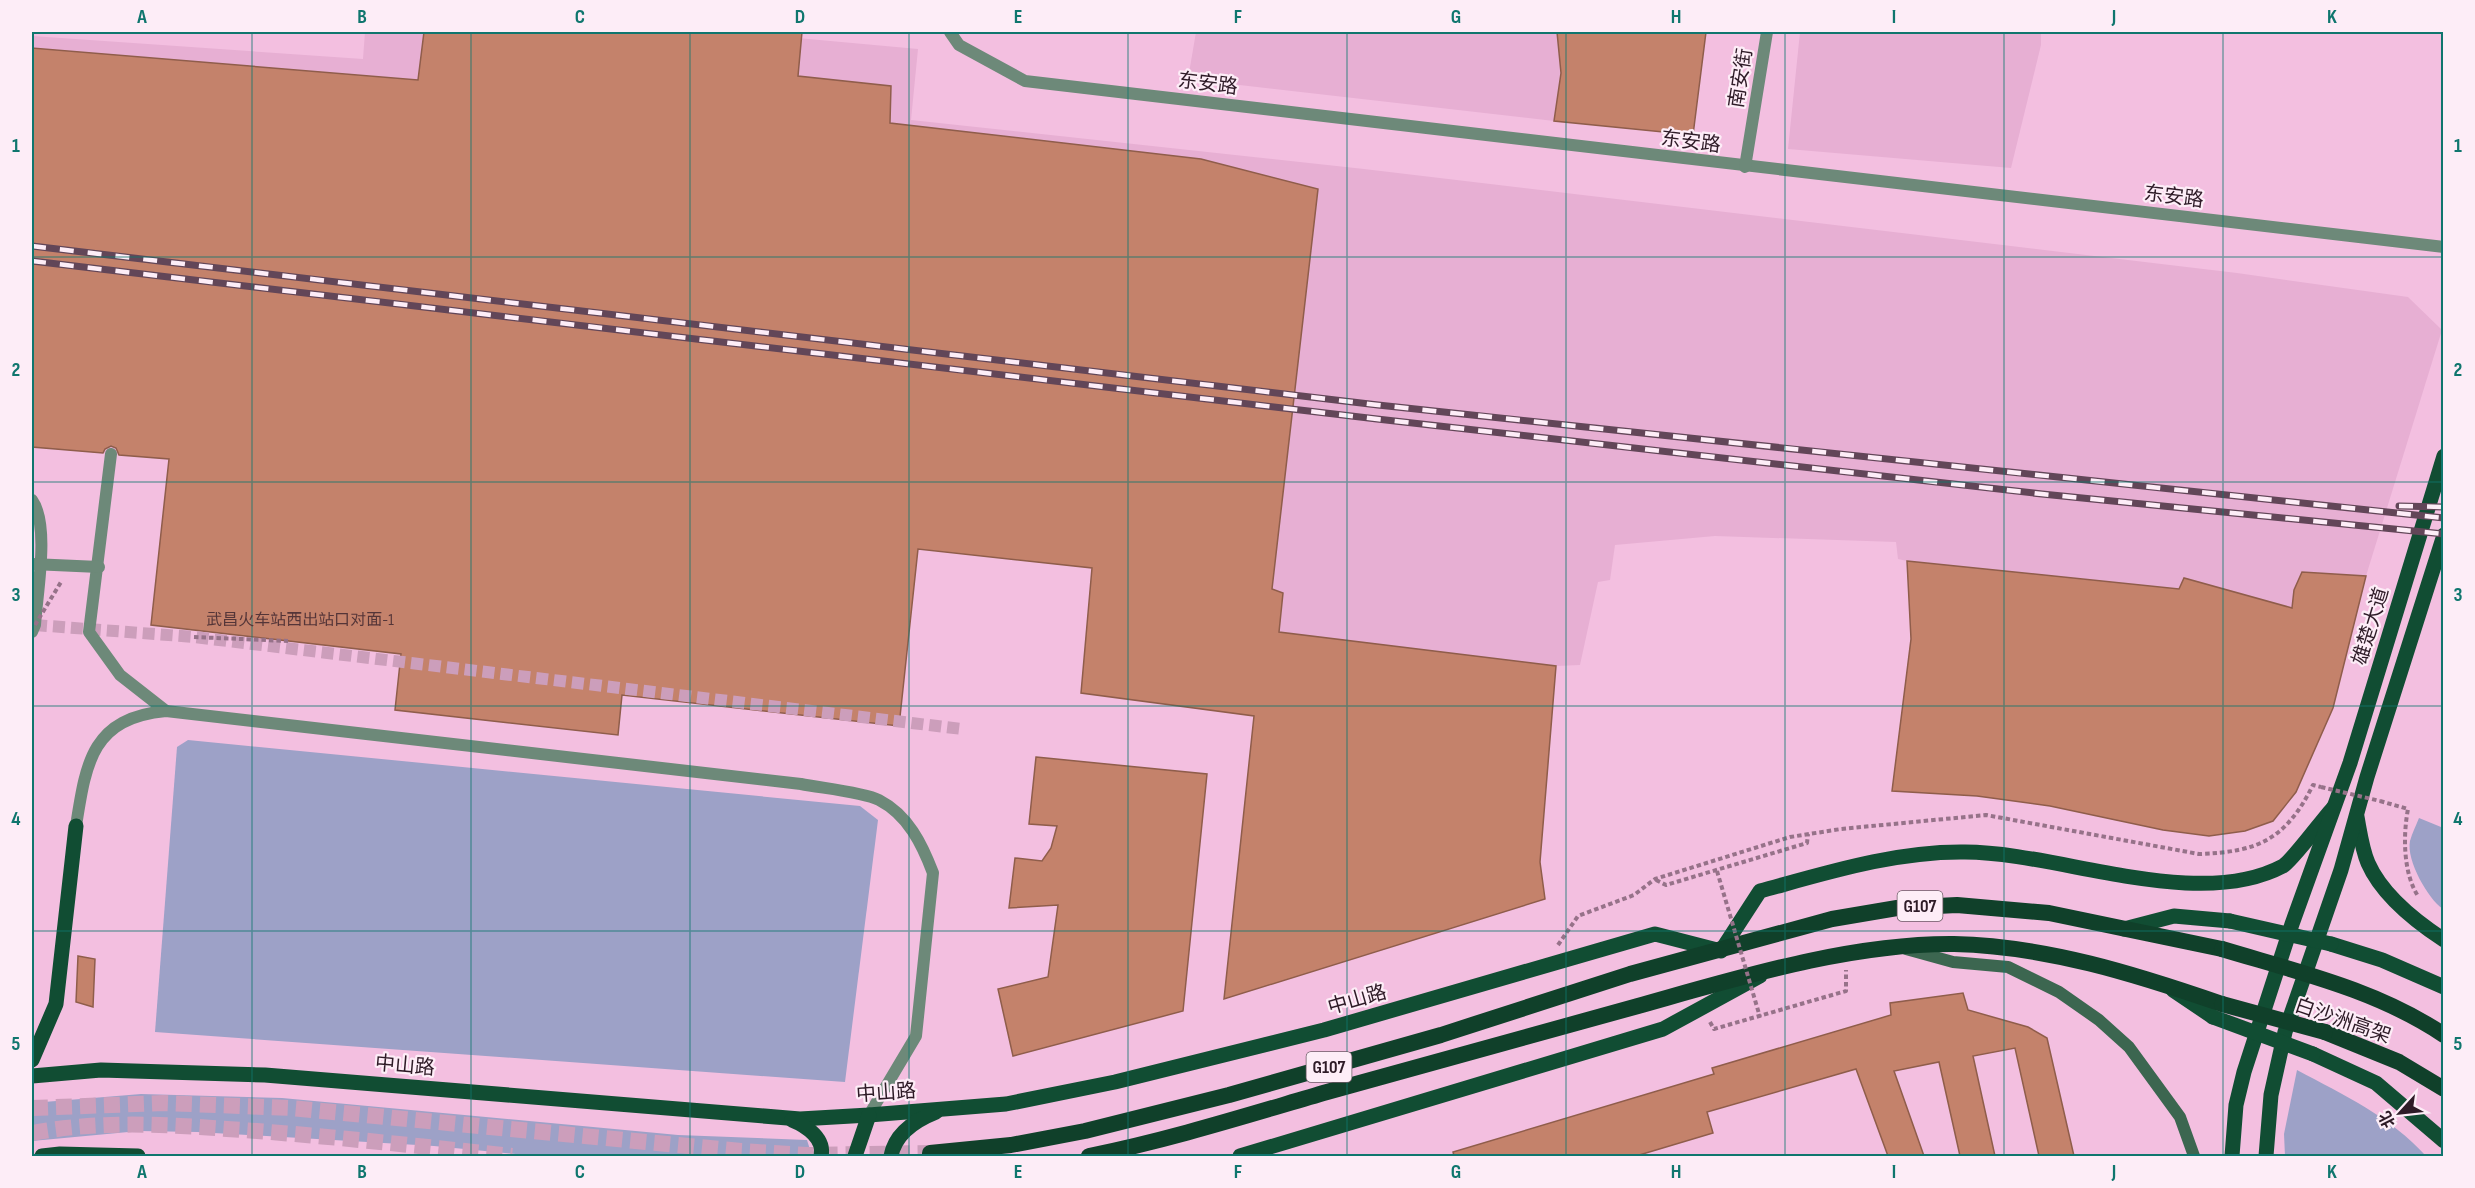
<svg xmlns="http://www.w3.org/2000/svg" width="2475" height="1188" font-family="'Sofia Sans Condensed','Noto Sans SC',sans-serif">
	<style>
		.built { fill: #e7afd3 }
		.green { fill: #9da1c7 }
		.building { fill: #c4826b; stroke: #8f5d4b; stroke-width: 1.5 }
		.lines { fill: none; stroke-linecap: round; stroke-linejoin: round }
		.pedestrian-tunnel { stroke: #cc9ebb; stroke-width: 12; stroke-dasharray: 12 6; stroke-linecap: butt }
		.trunk-tunnel { stroke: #cc9ebb; stroke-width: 16; stroke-dasharray: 16 8; stroke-linecap: butt }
		.path { stroke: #967289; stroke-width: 4; stroke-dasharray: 4.5 3; stroke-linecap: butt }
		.service { stroke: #6d8979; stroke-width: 12 }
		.pedestrian { stroke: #6d8979; stroke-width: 12 }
		.minor { stroke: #6d8979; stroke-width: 12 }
		.tertiary { stroke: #6d8979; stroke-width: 12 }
		.secondary { stroke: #3c6650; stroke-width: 12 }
		.primary { stroke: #114d33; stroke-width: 15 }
		.trunk { stroke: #10402a; stroke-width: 16 }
		.rail-casing { stroke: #624658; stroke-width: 7 }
		.rail { stroke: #fdedf7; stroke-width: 4.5; stroke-dasharray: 14; stroke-linecap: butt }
		.path-bridge { stroke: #967289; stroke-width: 4; stroke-dasharray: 4.5 3; stroke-linecap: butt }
		.pedestrian-bridge { stroke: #6d8979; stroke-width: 12 }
		.primary-bridge { stroke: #114d33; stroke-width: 15 }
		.trunk-bridge { stroke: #10402a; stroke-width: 16 }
		.grid { fill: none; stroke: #0f766e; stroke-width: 1.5; stroke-opacity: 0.55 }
		.labels { text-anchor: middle; stroke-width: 4.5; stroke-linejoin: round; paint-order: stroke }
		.number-label { font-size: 16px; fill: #543538 }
		.shield { fill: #fdedf7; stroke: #6c5a65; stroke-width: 1.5 }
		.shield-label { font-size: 18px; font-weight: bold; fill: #2e1b27 }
		.street-label { font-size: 20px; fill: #2e1b27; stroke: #fdedf7 }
		.neatline { fill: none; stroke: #0f766e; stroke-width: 2 }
		.grid-label { font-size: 20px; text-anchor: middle; font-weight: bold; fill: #0f766e }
	</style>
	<rect width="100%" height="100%" fill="#f3bfe0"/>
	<g class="built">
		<polygon points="365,32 731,32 918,49 911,120 1364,169 2237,273 2408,297 2442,330 2366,576 2302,572 2294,590 2292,608 2184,578 2179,589 1907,561 1898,559 1896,542 1715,536 1615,545 1610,580 1598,582 1580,665 1556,666 1279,632 1283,593 1272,589 169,459 32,447 32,36 363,59"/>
		<polygon points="1196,32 1557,32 1561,73 1554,121 1188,79"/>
		<polygon points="1800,32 2041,32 2041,45 2011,168 1788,149"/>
	</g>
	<g class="green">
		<polygon points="188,740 860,806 878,820 845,1082 155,1032 177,747"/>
		<path d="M2419 818 2441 827 2443 825V909C2428 899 2406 860 2410 841 2412 833 2416 826 2419 818Z"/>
		<path d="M2297 1070C2344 1095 2391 1117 2426 1156H2285L2284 1134Z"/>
		<polygon points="141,1094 282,1098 678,1135 807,1140 812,1156 536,1156 434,1146 197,1132 139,1131 32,1141 32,1103"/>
	</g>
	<g class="building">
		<polygon points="424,32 802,32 798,76 891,86 890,123 1201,159 1318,189 1272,589 1283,593 1279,632 1556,666 1540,862 1545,899 1224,999 1254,716 1081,693 1092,568 918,549 899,726 622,695 618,735 395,710 401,654 151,625 169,459 119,455 116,448 111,446 105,449 103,453 32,447 32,48 418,80"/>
		<polygon points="1557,32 1706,32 1693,135 1554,121 1561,73"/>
		<polygon points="1907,561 2179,589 2184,578 2292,608 2294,590 2302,572 2366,576 2333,708 2296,792 2273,821 2245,831 2209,836 2163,830 2050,806 1977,796 1892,791 1911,639"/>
		<polygon points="1036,757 1207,774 1183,1011 1013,1056 998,989 1048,977 1058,905 1009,908 1015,858 1042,861 1051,848 1057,826 1029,824"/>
		<polygon points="78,956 95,959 93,1007 76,1002"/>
		<polygon points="1963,993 1968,1010 2028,1027 2047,1038 2074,1156 2039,1156 2015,1048 1973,1056 1995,1156 1960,1156 1939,1062 1894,1071 1924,1156 1888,1156 1856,1069 1707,1112 1713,1133 1636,1156 1454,1156 1453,1152 1714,1074 1712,1068 1891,1015 1890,1003"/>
	</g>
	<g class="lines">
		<polyline class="pedestrian-tunnel" points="35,625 194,637 962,729"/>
		<g class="trunk-tunnel">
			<polyline points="32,1108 163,1103 291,1108 741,1151 807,1155 930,1153"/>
			<path d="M32 1133C95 1121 163 1124 227 1129 322 1135 417 1146 512 1156"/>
		</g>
		<g class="path">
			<polyline points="194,637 288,641"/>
			<path d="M2380 801 2408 809C2403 835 2403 873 2418 896"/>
			<polyline points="1656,880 1666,885 1807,843 1808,834"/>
			<path d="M1558 945 1578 916 1634 895 1655 879 1790 837 1841 829 1986 815 2199 854C2259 852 2286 839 2313 785L2321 787"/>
			<polyline points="1710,1022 1714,1029 1846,991 1846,970"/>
		</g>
		<path class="service" d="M32 500C50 525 37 593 35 625L32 632"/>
		<polyline class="pedestrian" points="111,454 89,632 120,675 166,711"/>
		<path class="minor" d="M76 826C86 762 92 718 166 711L801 784C821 788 863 792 879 800 908 815 922 844 933 873L916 1036 869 1115"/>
		<g class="tertiary">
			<polyline points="950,32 959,45 1025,81 2444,247"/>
			<polyline points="1745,167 1767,32"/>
		</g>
		<polyline class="secondary" points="1906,949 1953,962 2008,967 2059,992 2099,1020 2129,1047 2180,1117 2194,1156"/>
		<g class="primary">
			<path d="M2357 817C2360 833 2362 849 2368 863 2382 895 2415 921 2444 940"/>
			<polyline points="2124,929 2174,916 2230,921"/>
			<polyline points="2331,944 2382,960 2444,987"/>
			<polyline points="2173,990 2213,1017"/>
			<polyline points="2313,1054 2376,1083 2444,1141"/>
			<polyline points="32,1060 56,1004 76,826"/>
			<path d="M32 1076 101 1070 265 1075 800 1119 869 1115 1006 1104 1115 1082 1324 1030 1655 934 1721 951 1760 891C1826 873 1895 851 1965 852 2058 852 2197 912 2283 866 2291 862 2323 819 2333 808"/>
			<path d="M792 1120C807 1126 825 1139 821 1156"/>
			<polyline points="42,1156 60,1154 138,1156"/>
			<polyline points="855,1156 869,1115"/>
			<path d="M891 1156C895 1134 916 1120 936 1112"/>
			<polyline points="1240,1156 1663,1029 1760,976"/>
			<polyline points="2232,1156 2236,1105 2244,1072 2292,924 2350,763 2444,456"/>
			<polyline points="2266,1156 2271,1095 2285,1032 2341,870 2367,777 2444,535"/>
		</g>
		<g class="trunk">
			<polyline points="2325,1032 2399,1062 2444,1089"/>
			<polyline points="930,1153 1011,1145 1085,1131 1229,1095 1441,1035 1630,974 1832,919 1897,908 1957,905 2049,913 2222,949"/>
			<path d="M1089 1156C1169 1140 1248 1115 1327 1092 1430 1063 1534 1035 1638 1006 1738 978 1850 943 1954 944 2046 946 2135 974 2222 1004"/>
		</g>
		<defs>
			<g id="rail">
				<polyline points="32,246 1378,405 2444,518"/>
				<polyline points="32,261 1377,419 2042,494 2444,534"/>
				<polyline points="2399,506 2444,507"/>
			</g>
		</defs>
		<use href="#rail" class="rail-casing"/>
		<use href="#rail" class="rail"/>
		<g class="path-bridge">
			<polyline points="35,625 61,582"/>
			<polyline points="2321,787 2380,801"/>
			<polyline points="1717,871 1760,1017"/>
		</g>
		<polyline class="pedestrian-bridge" points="32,564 99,567"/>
		<g class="primary-bridge">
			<polyline points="2230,921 2331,944"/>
			<polyline points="2213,1017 2313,1054"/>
		</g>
		<g class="trunk-bridge">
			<path d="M2222 949C2298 972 2377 990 2444 1035"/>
			<polyline points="2222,1004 2325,1032"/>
		</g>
	</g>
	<path class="grid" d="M252 32V1156M471 32V1156M690 32V1156M909 32V1156M1128 32V1156M1347 32V1156M1566 32V1156M1785 32V1156M2004 32V1156M2223 32V1156M32 257H2444M32 482H2444M32 706H2444M32 931H2444"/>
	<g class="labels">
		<g class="number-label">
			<text x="300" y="625">武昌火车站西出站口对面-1</text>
		</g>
		<g class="shield">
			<rect x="1897.5" y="891" width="45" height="30" rx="4.5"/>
			<rect x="1306.5" y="1052" width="45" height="30" rx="4.5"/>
		</g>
		<g class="shield-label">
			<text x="1920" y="912">G107</text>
			<text x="1329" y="1073">G107</text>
		</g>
		<g class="street-label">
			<text transform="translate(1740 78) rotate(-81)" y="7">南安街</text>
			<text transform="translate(1208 83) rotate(7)" y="7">东安路</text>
			<text transform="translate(1691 141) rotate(7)" y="7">东安路</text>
			<text transform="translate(2174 196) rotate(7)" y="7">东安路</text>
			<text transform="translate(2370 626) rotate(-73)" y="7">雄楚大道</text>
			<text transform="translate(1357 999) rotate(-16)" y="7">中山路</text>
			<text transform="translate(2343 1020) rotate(19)" y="7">白沙洲高架</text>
			<text transform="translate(405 1065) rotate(5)" y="7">中山路</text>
			<text transform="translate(886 1092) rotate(-4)" y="7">中山路</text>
		</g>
	</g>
	<rect width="2475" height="1188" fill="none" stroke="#fdedf7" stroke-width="66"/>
	<g transform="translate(2400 1113) rotate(243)" stroke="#fdedf7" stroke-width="4.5" paint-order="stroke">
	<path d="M0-4.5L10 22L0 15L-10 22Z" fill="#2e1b27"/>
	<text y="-9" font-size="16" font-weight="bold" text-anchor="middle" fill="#2e1b27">北</text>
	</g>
	<rect x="33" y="33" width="2409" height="1122" class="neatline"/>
	<g class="grid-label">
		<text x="142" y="23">A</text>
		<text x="362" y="23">B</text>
		<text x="580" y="23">C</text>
		<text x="800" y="23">D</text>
		<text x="1018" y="23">E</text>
		<text x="1238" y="23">F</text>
		<text x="1456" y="23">G</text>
		<text x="1676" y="23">H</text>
		<text x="1894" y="23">I</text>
		<text x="2114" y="23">J</text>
		<text x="2332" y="23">K</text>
		<text x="16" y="152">1</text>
		<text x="2458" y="152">1</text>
		<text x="16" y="376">2</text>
		<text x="2458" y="376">2</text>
		<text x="16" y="601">3</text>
		<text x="2458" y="601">3</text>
		<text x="16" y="825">4</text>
		<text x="2458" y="825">4</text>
		<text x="16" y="1050">5</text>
		<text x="2458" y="1050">5</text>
		<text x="142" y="1178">A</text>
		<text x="362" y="1178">B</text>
		<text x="580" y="1178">C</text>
		<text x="800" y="1178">D</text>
		<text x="1018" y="1178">E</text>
		<text x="1238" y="1178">F</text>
		<text x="1456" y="1178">G</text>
		<text x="1676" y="1178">H</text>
		<text x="1894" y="1178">I</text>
		<text x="2114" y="1178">J</text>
		<text x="2332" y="1178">K</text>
	</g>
</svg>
